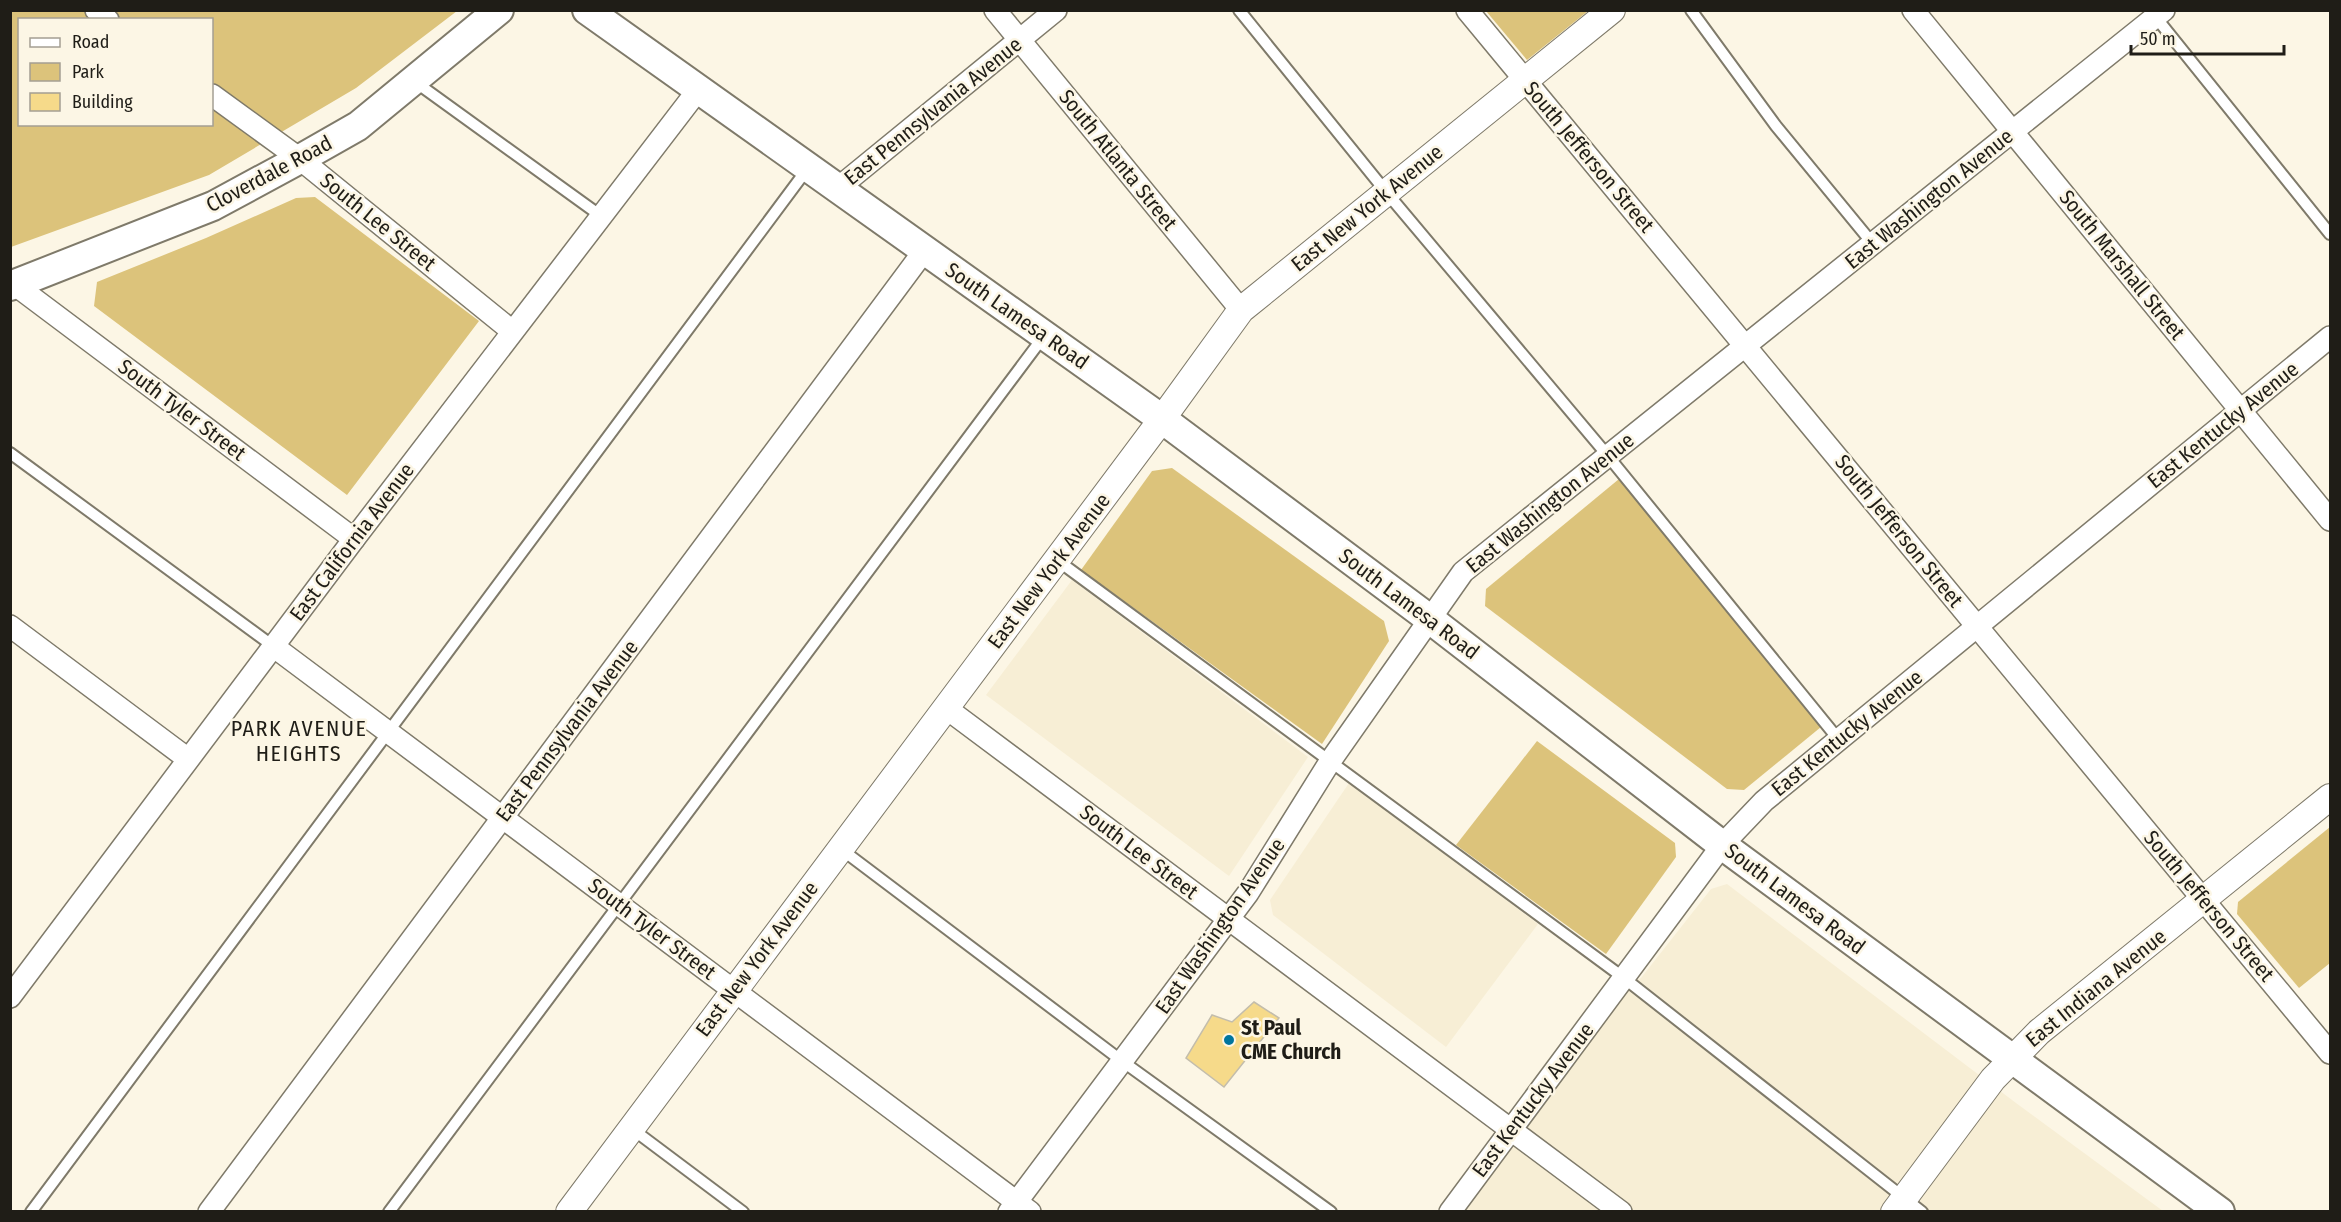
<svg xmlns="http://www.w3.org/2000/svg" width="2341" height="1222" font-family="'Fira Sans Condensed',sans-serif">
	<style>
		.built { fill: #f7eed5 }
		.green { fill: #dcc37b; fill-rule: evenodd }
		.building { fill: #f6da8a; stroke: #c3bdac; stroke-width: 1.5 }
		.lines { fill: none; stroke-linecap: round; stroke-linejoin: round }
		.service-casing { stroke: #7f7a6a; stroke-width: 14 }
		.minor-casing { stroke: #7f7a6a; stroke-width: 24 }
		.tertiary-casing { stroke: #7f7a6a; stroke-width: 28 }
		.secondary-casing { stroke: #7f7a6a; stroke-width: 32 }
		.service { stroke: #fff; stroke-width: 10 }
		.minor { stroke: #fff; stroke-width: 21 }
		.tertiary { stroke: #fff; stroke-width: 26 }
		.secondary { stroke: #fff; stroke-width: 28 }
		.poi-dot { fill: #00759e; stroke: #fcf6e5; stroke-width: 2 }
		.labels { text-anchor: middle; stroke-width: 5; stroke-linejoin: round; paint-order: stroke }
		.street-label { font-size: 21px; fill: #1f1d17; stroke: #fcf6e5 }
		.poi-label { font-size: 21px; font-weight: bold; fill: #1f1d17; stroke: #fcf6e5; text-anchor: start }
		.neighbourhood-label { font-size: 22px; letter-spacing: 1.5px; fill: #1f1d17; stroke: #fcf6e5 }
	</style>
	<rect width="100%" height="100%" fill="#fcf6e5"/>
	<g class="built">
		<polygon points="1072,580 1308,757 1229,876 986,695"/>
		<polygon points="1349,783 1538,924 1446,1047 1273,915 1270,900"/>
		<polygon points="1727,884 2016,1103 2163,1211 1451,1212 1618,989 1641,978 1711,889"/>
	</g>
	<g class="green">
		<path d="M10 11H457L356 88 209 175 11 247ZM20 20H212V124H20Z"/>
		<polygon points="1486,11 1588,11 1527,60"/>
		<polygon points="315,197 479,321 347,495 94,306 97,282 206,238 296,198"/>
		<polygon points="1172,468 1384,621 1389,641 1322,744 1081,570 1152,471"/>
		<polygon points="1619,479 1821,727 1744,790 1727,789 1485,606 1486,589"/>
		<polygon points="1537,741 1675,843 1676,857 1606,954 1456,845"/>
		<polygon points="2330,827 2330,963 2299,988 2237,914 2238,902"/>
	</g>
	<polygon class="building" points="1254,1002 1279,1018 1224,1087 1186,1058 1212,1015 1232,1022"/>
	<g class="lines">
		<defs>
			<g id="service">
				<polyline points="1239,10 1387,193 1608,456 1839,740"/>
				<polyline points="1691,10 1776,126 1873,244"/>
				<polyline points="2154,15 2330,234"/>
				<polyline points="414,81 601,216"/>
				<polyline points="10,453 273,646"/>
				<polyline points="1057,560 1624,978 1922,1212"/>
				<polyline points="841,849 1122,1061 1331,1212"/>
				<polyline points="631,1128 743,1212"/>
				<polyline points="31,1212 808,168"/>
				<polyline points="389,1212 1044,336"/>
			</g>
			<g id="minor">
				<polyline points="96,10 108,20"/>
				<polyline points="995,10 1241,310"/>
				<polyline points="1467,10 2330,1053"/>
				<polyline points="1913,10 2330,520"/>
				<polyline points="212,95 300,159 512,331"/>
				<polyline points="837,189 1056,10"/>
				<polyline points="10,281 354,539"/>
				<polyline points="10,626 188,759"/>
				<polyline points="273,646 1030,1212"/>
				<polyline points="946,708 1621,1212"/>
				<polyline points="10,997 354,539 698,90"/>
				<polyline points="209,1212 924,251"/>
				<polyline points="1009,1212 1248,893 1331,760 1463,572 2164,10"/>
				<polyline points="1450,1212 1723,844 1764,801 2330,337"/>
			</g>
			<g id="tertiary">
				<polyline points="569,1212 1162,419 1241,310 1612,10"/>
				<polyline points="1894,1212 1993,1079 2039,1032 2330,797"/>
			</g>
			<g id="secondary">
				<polyline points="587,10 1162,419 1431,620 1718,842 2220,1212"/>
				<polyline points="10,286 213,206 300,159 358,126 499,10"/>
			</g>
		</defs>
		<use href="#service" class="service-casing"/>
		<use href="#minor" class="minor-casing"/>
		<use href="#tertiary" class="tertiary-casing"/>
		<use href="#secondary" class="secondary-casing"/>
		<use href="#service" class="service"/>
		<use href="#minor" class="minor"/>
		<use href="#tertiary" class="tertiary"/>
		<use href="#secondary" class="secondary"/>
	</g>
	<circle class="poi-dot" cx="1229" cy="1040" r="6"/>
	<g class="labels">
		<g class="street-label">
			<text transform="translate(933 111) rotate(-39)" y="7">East Pennsylvania Avenue</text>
			<text transform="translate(1589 157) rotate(50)" y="7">South Jefferson Street</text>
			<text transform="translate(1118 160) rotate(51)" y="7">South Atlanta Street</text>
			<text transform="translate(269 174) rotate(-28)" y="7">Cloverdale Road</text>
			<text transform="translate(1929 199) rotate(-39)" y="7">East Washington Avenue</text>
			<text transform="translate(1367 208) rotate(-39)" y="7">East New York Avenue</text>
			<text transform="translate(378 222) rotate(39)" y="7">South Lee Street</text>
			<text transform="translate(2122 265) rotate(51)" y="7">South Marshall Street</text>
			<text transform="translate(1017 316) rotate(35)" y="7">South Lamesa Road</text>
			<text transform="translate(182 410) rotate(37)" y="7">South Tyler Street</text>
			<text transform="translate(2223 425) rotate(-39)" y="7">East Kentucky Avenue</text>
			<text transform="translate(1550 503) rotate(-39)" y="7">East Washington Avenue</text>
			<text transform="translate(1899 531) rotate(51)" y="7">South Jefferson Street</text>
			<text transform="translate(352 542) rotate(-53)" y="7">East California Avenue</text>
			<text transform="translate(1049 571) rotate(-53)" y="7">East New York Avenue</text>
			<text transform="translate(1409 604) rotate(37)" y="7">South Lamesa Road</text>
			<text transform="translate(567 731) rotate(-53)" y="7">East Pennsylvania Avenue</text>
			<text transform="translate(1847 733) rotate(-39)" y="7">East Kentucky Avenue</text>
			<text transform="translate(1139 852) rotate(37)" y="7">South Lee Street</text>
			<text transform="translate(1795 899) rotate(37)" y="7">South Lamesa Road</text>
			<text transform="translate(2209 906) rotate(50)" y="7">South Jefferson Street</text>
			<text transform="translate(1220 926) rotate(-55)" y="7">East Washington Avenue</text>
			<text transform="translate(652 929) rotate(37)" y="7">South Tyler Street</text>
			<text transform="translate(757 959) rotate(-53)" y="7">East New York Avenue</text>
			<text transform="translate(2096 988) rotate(-39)" y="7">East Indiana Avenue</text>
			<text transform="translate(1533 1100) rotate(-53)" y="7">East Kentucky Avenue</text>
		</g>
		<g class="poi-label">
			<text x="1241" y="1035">St Paul<tspan x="1241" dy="24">CME Church</tspan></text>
		</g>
		<g class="neighbourhood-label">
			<text x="299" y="736">PARK AVENUE<tspan x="299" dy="25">HEIGHTS</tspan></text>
		</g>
	</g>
	<rect width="2341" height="1222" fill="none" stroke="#1f1d17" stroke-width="24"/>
	<rect x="18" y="18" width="195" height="108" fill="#fcf6e5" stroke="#a49f93" stroke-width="1.5"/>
	<rect x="30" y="38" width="30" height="9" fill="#ffffff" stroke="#a49f93" stroke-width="1.5"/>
	<text x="72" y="48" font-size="18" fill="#1f1d17">Road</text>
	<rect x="30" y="63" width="30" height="18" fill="#dcc37b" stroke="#a49f93" stroke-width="1.5"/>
	<text x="72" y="78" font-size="18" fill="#1f1d17">Park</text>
	<rect x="30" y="93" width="30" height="18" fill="#f6da8a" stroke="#a49f93" stroke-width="1.5"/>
	<text x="72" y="108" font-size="18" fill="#1f1d17">Building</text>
	<path d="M2131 45v9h153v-9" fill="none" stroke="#1f1d17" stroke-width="3"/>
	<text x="2140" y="45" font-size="18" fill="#1f1d17" stroke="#fcf6e5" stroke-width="4.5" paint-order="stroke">50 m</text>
</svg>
